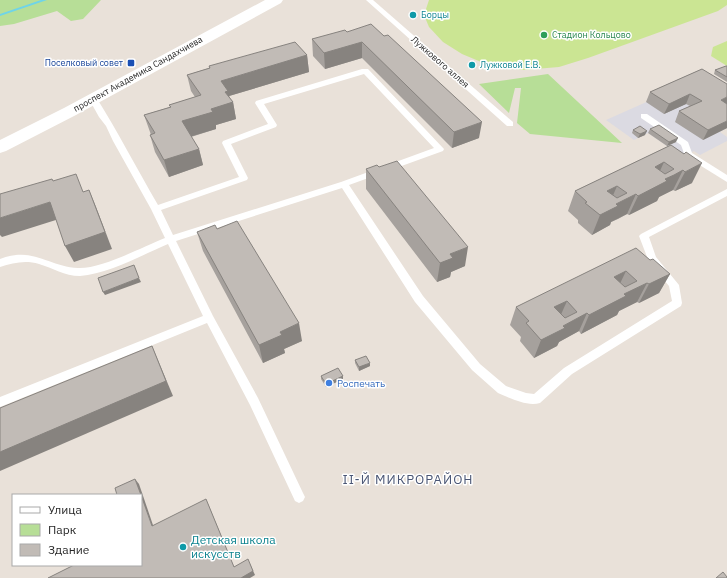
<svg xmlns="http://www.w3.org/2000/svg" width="727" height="578" font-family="'IBM Plex Sans',sans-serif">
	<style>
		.industrial { fill: #dbdae2 }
		.green { fill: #b7de97 }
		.pitch { fill: #cbe593 }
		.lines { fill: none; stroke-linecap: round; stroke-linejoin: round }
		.stream { fill: #6fd4e8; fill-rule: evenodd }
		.lane { fill: #fff; fill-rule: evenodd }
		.secondary { fill: #fff; fill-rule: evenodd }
		.wall { fill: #a6a19d }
		.shaded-wall { fill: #87837f }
		.building { fill: #c1bbb6; stroke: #87837f; fill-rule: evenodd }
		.culture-dot { fill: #0f9aa8; stroke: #fff; stroke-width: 1.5 }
		.leisure-dot { fill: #2e9e5b; stroke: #fff; stroke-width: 1.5 }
		.transit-dot { fill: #1a4fb4; stroke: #fff; stroke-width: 1.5 }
		.shop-dot { fill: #3f7fe0; stroke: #fff; stroke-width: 1.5 }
		.labels { text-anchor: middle; stroke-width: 3; stroke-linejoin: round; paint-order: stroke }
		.far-culture-label { font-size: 9px; fill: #0d838f; stroke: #fff; text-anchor: start }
		.far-leisure-label { font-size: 9px; fill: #27864d; stroke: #fff; text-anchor: start }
		.far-street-label { font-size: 9px; fill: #272727; stroke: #fff }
		.far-transit-label { font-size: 9px; fill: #164399; stroke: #fff; text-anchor: end }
		.shop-label { font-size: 10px; fill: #366cbe; stroke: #fff; text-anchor: start }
		.near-culture-label { font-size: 12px; fill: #0d838f; stroke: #fff; text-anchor: start }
		.near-neighbourhood-label { font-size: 13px; letter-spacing: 1px; fill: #4a5675; stroke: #fff }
	</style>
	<rect width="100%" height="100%" fill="#e9e1d9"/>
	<polygon class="industrial" points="698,79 727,117 727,128 720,132 727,137 727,141 700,155 694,151 683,157 648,133 634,140 606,120"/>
	<g class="green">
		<polygon points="0,0 101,0 83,19 71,21 57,11 14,24 0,26"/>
		<polygon points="548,74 622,143 530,134 517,123 521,88 515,88 509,113 479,84"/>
	</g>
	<g class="pitch">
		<polygon points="429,0 727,0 727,5 718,11 588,58 559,67 523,70 486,64 462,54 443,42 429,27 424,15"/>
		<polygon points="727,41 727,66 711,56 713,47"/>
	</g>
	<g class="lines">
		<polygon class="stream" points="41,0 47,0 0,16 0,14"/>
		<g class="lane">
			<polygon points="366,0 373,0 513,122 513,126 507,126"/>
			<path d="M362 69H368L444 149 443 151 349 185 423 296 480 364 506 386 526 393 534 394 564 368 672 301 669 286 649 262 639 236 641 234 727 189V196L649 237 656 257 679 285 682 303 681 306 572 374 540 403C527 407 510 398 498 393L472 370 415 302 342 188 176 241 213 316 258 398 303 493 305 497 303 501 299 503 295 501 250 405 207 323 0 407V397L203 316 168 244C142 255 108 274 80 276 64 276 53 268 39 264 25 260 13 263 0 267V259C33 246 49 267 78 268 102 269 142 247 165 238L151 209 113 141 106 126 99 117 89 99 90 97H96C118 132 137 169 158 205L239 177 222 143 223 141 268 124 255 103 256 101ZM364 74 434 148 341 182 173 235 161 210 247 180 248 178 231 144 276 127 277 125 264 104Z"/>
			<polygon points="641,114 647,114 688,142 692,153 727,175 727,182 685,156 681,145 641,118"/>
		</g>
		<polygon class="secondary" points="265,0 283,0 281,3 76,115 6,151 0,153 0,140 64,108"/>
	</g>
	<g class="wall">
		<polygon points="347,32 384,36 479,138 452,148 362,58 325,69 313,56 312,39"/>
		<polygon points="307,55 309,72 229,96 230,98 233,102 236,119 216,125 216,129 191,137 199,149 203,165 169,177 155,152 150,135 151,135 150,132 144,115 170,107 169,105 195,97 191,91 187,75 209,68 209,66"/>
		<polygon points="727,66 727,82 714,74 715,70"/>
		<polygon points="702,69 727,128 703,140 675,122 679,111 690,106 686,104 664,114 646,102 650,92"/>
		<polygon points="650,129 676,142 667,146 648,133"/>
		<polygon points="633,130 645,135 638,138 632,133"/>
		<polygon points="671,145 692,183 675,191 673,190 659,197 657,201 629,215 627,214 618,219 611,222 610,225 592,235 578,223 578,220 568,211 575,191"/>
		<polygon points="366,169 465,266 451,272 450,277 437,282 366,189"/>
		<polygon points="217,229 302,341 284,349 285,353 263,363 203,251 197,232"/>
		<polygon points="650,260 670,274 659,293 639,303 637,302 619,311 617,315 581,334 579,331 559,342 557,346 534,358 520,341 521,337 510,325 516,307"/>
		<polygon points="355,360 370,366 359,371 355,363"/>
		<polygon points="321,376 343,376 343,379 326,387 321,379"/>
	</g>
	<g class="shaded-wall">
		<polygon points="362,42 362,58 325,69 324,53"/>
		<polygon points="307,55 309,72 229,96 231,103 233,102 236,119 216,125 216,129 186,138 182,121 211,109 221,81"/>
		<polygon points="690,94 686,104 664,114 669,104"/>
		<polygon points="727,97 727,105 721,100"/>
		<polygon points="727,121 727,128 703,140 708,130"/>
		<polygon points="482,122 479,138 452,148 454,132"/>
		<polygon points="647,131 645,135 638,138 640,134"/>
		<polygon points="678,138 676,142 667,146 669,142"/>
		<polygon points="199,149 203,165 169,177 164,160"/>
		<polygon points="664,162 655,182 655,167"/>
		<polygon points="702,163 692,183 675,191 685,172"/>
		<polygon points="683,170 673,190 659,197 657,201 629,215 638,196 665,179"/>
		<polygon points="617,186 609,205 607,191"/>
		<polygon points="89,190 96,207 112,249 74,262 65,246"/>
		<polygon points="636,194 627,214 611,222 610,225 592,235 600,215 616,204"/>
		<polygon points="50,202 59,219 2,237 0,235 0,218"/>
		<polygon points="468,247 465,266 451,272 450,277 437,282 440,263 450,254"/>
		<polygon points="626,271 617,290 614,277"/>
		<polygon points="670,274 659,293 639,303 649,284"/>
		<polygon points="139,278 141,282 105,295 103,292"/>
		<polygon points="647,283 637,302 619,311 617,315 581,334 589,315 624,294"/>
		<polygon points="567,301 559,319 554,307"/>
		<polygon points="587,313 579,331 559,342 557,346 534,358 541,340 563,326"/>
		<polygon points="299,323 302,341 284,349 285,353 263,363 259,345 280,332"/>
		<polygon points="152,346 173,396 0,471 0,452"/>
		<polygon points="370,363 370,366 359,371 359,367"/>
		<polygon points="343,376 343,379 326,387 326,384"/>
		<polygon points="135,479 139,484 155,531 152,526"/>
		<polygon points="206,499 208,505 236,572 234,567"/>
		<polygon points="250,564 255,575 250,578 241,578"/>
	</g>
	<g class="building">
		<polygon points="371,24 384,36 388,35 482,122 454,132 362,42 324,53 312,39 345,30 347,32"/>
		<polygon points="295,42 307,55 221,81 228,91 225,92 233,102 211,109 213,112 182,121 199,149 164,160 150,135 155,133 144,115 171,107 169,105 201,95 187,75 210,68 209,66"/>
		<polygon points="726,66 727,66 727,77 715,70"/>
		<polygon points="702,69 727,84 727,97 721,100 727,104 727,121 708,130 679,111 702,101 690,94 669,104 650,92"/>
		<polygon points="659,125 678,138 669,142 650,129"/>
		<polygon points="640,126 647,131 640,134 633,130"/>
		<path d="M671 145 684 154 686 152 702 163 685 172 683 170 674 175 665 179 667 181 638 196 636 194 616 204 618 206 600 215 585 203 587 202 575 191ZM664 162 674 169 665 174 655 167ZM617 186 627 193 617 198 607 191Z"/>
		<polygon points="397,161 468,247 450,254 453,258 440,263 366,169 377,165 379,167"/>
		<polygon points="76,174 83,192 89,190 105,232 65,246 50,202 0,218 0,194 52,179 53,181"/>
		<polygon points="237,221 299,323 280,332 282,335 259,345 197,232 215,225 217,229"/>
		<path d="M636 248 650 260 653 259 670 274 649 284 647 283 624 294 626 296 589 315 587 313 563 326 565 328 541 340 526 323 529 321 516 307ZM626 271 637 281 625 287 614 277ZM567 301 577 312 565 318 554 307Z"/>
		<polygon points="134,265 139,278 103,292 98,278"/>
		<polygon points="152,346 166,381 0,452 0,408"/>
		<polygon points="366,356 370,363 359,367 355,360"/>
		<polygon points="338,368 343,376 326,384 321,376"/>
		<polygon points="135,479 141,495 117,495 115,488"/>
		<polygon points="141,495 152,526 206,499 234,567 248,559 253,571 241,578 48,578 74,565 141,565"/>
		<polygon points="723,572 727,577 727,578 716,578"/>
	</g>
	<g class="culture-dot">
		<circle cx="413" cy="15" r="4"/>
		<circle cx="472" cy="65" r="4"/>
		<circle cx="183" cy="547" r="4"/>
	</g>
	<circle class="leisure-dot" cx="544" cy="35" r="4"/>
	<rect class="transit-dot" x="127" y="59" width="8" height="8" rx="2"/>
	<circle class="shop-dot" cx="329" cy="383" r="4"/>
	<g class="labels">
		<g class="far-culture-label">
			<text x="421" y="18">Борцы</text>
			<text x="480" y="68">Лужковой Е.В.</text>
		</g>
		<g class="far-leisure-label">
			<text x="552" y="38">Стадион Кольцово</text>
		</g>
		<g class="far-street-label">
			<text transform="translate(440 62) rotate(41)" y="3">Лужкового аллея</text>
			<text transform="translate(138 74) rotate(-29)" y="3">проспект Академика Сандахчиева</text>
		</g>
		<g class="far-transit-label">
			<text x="123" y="66">Поселковый совет</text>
		</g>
		<g class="shop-label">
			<text x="337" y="387">Роспечать</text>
		</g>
		<g class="near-culture-label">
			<text x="191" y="544">Детская школа<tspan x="191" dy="14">искусств</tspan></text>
		</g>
		<g class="near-neighbourhood-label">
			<text x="408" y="484">II-Й МИКРОРАЙОН</text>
		</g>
	</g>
	<rect x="12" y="494" width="130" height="72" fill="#ffffff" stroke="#a9a9a9"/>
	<rect x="20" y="507" width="20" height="6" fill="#ffffff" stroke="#a9a9a9"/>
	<text x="48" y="514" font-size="12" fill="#272727">Улица</text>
	<rect x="20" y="524" width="20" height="12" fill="#b7de97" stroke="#a9a9a9"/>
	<text x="48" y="534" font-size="12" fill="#272727">Парк</text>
	<rect x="20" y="544" width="20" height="12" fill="#c1bbb6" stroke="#a9a9a9"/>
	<text x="48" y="554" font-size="12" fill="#272727">Здание</text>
</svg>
